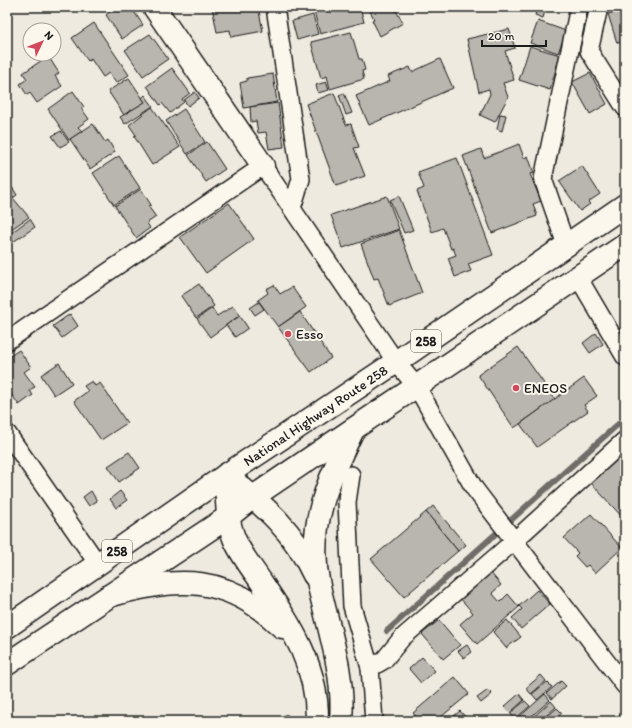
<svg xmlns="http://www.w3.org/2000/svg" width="632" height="728" font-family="Itim,sans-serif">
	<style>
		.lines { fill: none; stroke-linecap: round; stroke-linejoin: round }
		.stream { stroke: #6f6d69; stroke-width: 6 }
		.building { fill: #b9b6af; stroke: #1c1c1c }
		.minor-casing { stroke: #1c1c1c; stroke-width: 20 }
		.tertiary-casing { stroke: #1c1c1c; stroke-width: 25 }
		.trunk-casing { stroke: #1c1c1c; stroke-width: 25 }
		.motorway-casing { stroke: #1c1c1c; stroke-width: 25 }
		.minor { stroke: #fbf7ec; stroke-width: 17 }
		.tertiary { stroke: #fbf7ec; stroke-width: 22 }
		.trunk { stroke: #fbf7ec; stroke-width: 22 }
		.motorway { stroke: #fbf7ec; stroke-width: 22 }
		.poi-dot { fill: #d1495b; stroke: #fbf7ec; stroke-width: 1.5 }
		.labels { text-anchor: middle; stroke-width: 4; stroke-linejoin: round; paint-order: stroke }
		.shield { fill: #fbf7ec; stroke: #5f5e5a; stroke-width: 1 }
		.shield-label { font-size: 13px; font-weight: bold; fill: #1c1c1c }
		.poi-label { font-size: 14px; fill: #1c1c1c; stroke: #fbf7ec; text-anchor: start }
		.street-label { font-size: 14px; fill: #1c1c1c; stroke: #fbf7ec }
	</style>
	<rect width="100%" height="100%" fill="#eeeadf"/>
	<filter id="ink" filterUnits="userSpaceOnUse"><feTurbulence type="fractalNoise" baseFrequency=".025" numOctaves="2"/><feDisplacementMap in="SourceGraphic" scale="8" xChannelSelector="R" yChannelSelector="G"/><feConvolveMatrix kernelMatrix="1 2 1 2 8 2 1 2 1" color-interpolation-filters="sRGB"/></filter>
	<g filter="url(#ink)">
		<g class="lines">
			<g class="stream">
				<polyline points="387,631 625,418"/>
				<polyline points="282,721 286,717"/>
			</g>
		</g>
		<g class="building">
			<polygon points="117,7 131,7 143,25 122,39 106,15"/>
			<polygon points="212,7 258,7 263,31 231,37 230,30 217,32"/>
			<polygon points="317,7 360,7 364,22 320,34 314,11 318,10"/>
			<polygon points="368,7 398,7 395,9 403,23 380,36 372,20 374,19"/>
			<polygon points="537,9 545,11 543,18 535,15"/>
			<polygon points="625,9 625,41 617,43 608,14"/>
			<polygon points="313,15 318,34 297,40 292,21"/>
			<polygon points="538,21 566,31 558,53 530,43"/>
			<polygon points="94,23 129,75 116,83 109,73 103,77 91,59 88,61 72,38"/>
			<polygon points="509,29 515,48 505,51 514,80 503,83 508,97 495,122 480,115 490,94 489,89 479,92 467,39"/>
			<polygon points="351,32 359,59 362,59 365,70 362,71 364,79 330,89 327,76 321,78 311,42"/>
			<polygon points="150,34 168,59 143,76 125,50"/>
			<polygon points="530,46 560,55 550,90 519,80"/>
			<polygon points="48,56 59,73 55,76 62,86 37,103 30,93 27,95 20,84 27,79 23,73"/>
			<polygon points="440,59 453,88 369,125 356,96 390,81 388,76 410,67 412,72"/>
			<polygon points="172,68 190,93 182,99 184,102 170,113 162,103 160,105 147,86"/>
			<polygon points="590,73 607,104 590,114 572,82"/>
			<polygon points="273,74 277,102 244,108 240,83 247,81 247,78"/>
			<polygon points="129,78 145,102 124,115 108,91"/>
			<polygon points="326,82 329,90 318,93 316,85"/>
			<polygon points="73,91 84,107 81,108 89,119 78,127 82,131 69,140 48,109"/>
			<polygon points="195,92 199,98 188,106 184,100"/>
			<polygon points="334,93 346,125 351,124 359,147 354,148 365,176 336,186 306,104"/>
			<polygon points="344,93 352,113 346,115 339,95"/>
			<polygon points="145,95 153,106 125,124 120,117 145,102 142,98"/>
			<polygon points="278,103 284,147 269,149 266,132 258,133 256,121 251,122 250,107"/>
			<polygon points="152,107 180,147 152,165 134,136 136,135 129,125"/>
			<polygon points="184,109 205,142 187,154 166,121"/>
			<polygon points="500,114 506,115 502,131 497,129"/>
			<polygon points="93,124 105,142 108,140 115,152 90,169 70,139"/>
			<polygon points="61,131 69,142 60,147 52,136"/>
			<polygon points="207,142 225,169 206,182 188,155"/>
			<polygon points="519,144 524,158 528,156 534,173 530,174 541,201 533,204 537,216 492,233 463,156 481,149 484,158"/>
			<polygon points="119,156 140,188 114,205 93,173"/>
			<polygon points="457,158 493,255 468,264 471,271 455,277 448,258 456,255 453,248 451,249 443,228 432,232 417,191 424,188 418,172"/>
			<polygon points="582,166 600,194 588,202 590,204 580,211 559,181"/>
			<polygon points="12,187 17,195 13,198 29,217 7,232 7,188 8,189"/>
			<polygon points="141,189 151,205 148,206 156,217 147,223 150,228 136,238 115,206"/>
			<polygon points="387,196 399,229 343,248 331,215"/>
			<polygon points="399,196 413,230 404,233 390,200"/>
			<polygon points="229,203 254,239 206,273 180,237"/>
			<polygon points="30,219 35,227 13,242 8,235"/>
			<polygon points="399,230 422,293 389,306 378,278 374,279 361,244"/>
			<polygon points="199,284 214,306 196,318 181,296"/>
			<polygon points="274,285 280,294 292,287 306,307 278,327 258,300 268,293 266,289"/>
			<polygon points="259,302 264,309 255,315 250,308"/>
			<polygon points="233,306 240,315 210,337 197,319 212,308 217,316"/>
			<polygon points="300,312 331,358 311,372 278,327"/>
			<polygon points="70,314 78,326 62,338 53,326"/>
			<polygon points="240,316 248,328 235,337 226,325"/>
			<polygon points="596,333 603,344 590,353 583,343"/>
			<polygon points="518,347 555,399 514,428 478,375"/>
			<polygon points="19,350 31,367 24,372 35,387 29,390 33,395 19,405 7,388 10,384 7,379 7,358"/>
			<polygon points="59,363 72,383 54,395 41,375"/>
			<polygon points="584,378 597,396 584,405 588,411 537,447 520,424"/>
			<polygon points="92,381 95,386 100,383 127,423 101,440 74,401 88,391 84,386"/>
			<polygon points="129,452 140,468 119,482 108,466"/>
			<polygon points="625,452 625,520 591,483"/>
			<polygon points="91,491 97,501 89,506 83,497"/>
			<polygon points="120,491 127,500 116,508 110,499"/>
			<polygon points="433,506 466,545 458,551 426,512"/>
			<polygon points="426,512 458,551 404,597 371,559"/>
			<polygon points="591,514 622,548 595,573 588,565 585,567 575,556 578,553 564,538"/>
			<polygon points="489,571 501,585 492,593 500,602 508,594 519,607 477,644 460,624 473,613 459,597"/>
			<polygon points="537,590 550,604 521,629 512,618 522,609 519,606"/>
			<polygon points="439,620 460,645 443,659 422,634"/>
			<polygon points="507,620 521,637 506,648 493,632"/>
			<polygon points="467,645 472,652 464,658 458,651"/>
			<polygon points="422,657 435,671 421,683 409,669"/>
			<polygon points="541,675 546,681 531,694 526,688"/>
			<polygon points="455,677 469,694 436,721 420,721 413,713"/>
			<polygon points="561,681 566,686 552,699 547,693"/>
			<polygon points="547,682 552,687 537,700 532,694"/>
			<polygon points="488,690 492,694 481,703 477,698"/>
			<polygon points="519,694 524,700 510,713 504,707"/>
			<polygon points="545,694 550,700 526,721 516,720"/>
			<polygon points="525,701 530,706 515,719 510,713"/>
			<polygon points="551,701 556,707 540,721 529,721"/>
			<polygon points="557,708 562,713 553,721 542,721"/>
			<polygon points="460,711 469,721 448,721"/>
			<polygon points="625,712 625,721 612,721"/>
		</g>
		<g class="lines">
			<defs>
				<g id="minor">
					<polyline points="275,7 301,179 292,208"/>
					<polyline points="599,7 589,51 625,108"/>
					<polyline points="566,245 543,179 579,7"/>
					<polyline points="578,277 625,357"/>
					<polyline points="7,341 263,166 396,362 417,387 474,488 625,686"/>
					<polyline points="7,433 98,564"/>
					<polyline points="351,475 347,502 352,606 370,668 374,721"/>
					<polyline points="370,668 384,660 402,638 513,542 625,440"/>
				</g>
				<polyline id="tertiary" points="154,7 263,166"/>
				<g id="trunk">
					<path id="s1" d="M7 627 226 475 396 362 625 205"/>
					<polyline points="7,664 228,517 253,497 625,245"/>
				</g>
				<g id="motorway">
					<path d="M226 475C227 497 226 518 234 538 240 553 251 567 260 580 290 625 318 664 317 721"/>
					<path d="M226 475C264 506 293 529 314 575"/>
					<path d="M109 596C178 575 228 575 282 627"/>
					<path d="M341 721C345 675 329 631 319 586 306 527 328 481 353 430"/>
				</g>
			</defs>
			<use href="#minor" class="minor-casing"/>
			<use href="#tertiary" class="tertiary-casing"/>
			<use href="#trunk" class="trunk-casing"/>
			<use href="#motorway" class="motorway-casing"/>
			<use href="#minor" class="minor"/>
			<use href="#tertiary" class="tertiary"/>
			<use href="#trunk" class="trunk"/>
			<use href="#motorway" class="motorway"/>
		</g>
	</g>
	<g class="poi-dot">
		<circle cx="288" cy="334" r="4"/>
		<circle cx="516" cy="388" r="4"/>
	</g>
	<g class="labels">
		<g class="shield">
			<rect x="411" y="330" width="30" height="22" rx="3"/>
			<rect x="102" y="540" width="30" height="22" rx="3"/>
		</g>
		<g class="shield-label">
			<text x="426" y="346">258</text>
			<text x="117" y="556">258</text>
		</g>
		<g class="poi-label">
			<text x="296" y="339">Esso</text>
			<text x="524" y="393">ENEOS</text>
		</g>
		<g class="street-label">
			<text dy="5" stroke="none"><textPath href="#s1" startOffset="374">National Highway Route 258</textPath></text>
		</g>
	</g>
	<rect width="632" height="728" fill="none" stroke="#fbf7ec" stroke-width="24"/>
	<rect x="12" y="12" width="608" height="704" fill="none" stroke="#1c1c1c" stroke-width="1.5" filter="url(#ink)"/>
	<g transform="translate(42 42) rotate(47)"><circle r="19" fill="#fbf7ec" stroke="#a29f99"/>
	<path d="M0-3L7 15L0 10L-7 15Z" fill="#d1495b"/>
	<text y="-6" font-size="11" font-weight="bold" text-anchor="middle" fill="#1c1c1c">N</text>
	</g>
	<path d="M482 40v6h64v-6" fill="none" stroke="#1c1c1c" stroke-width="2"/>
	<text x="488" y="40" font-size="12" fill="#1c1c1c" stroke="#fbf7ec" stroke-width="3" paint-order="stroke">20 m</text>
</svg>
